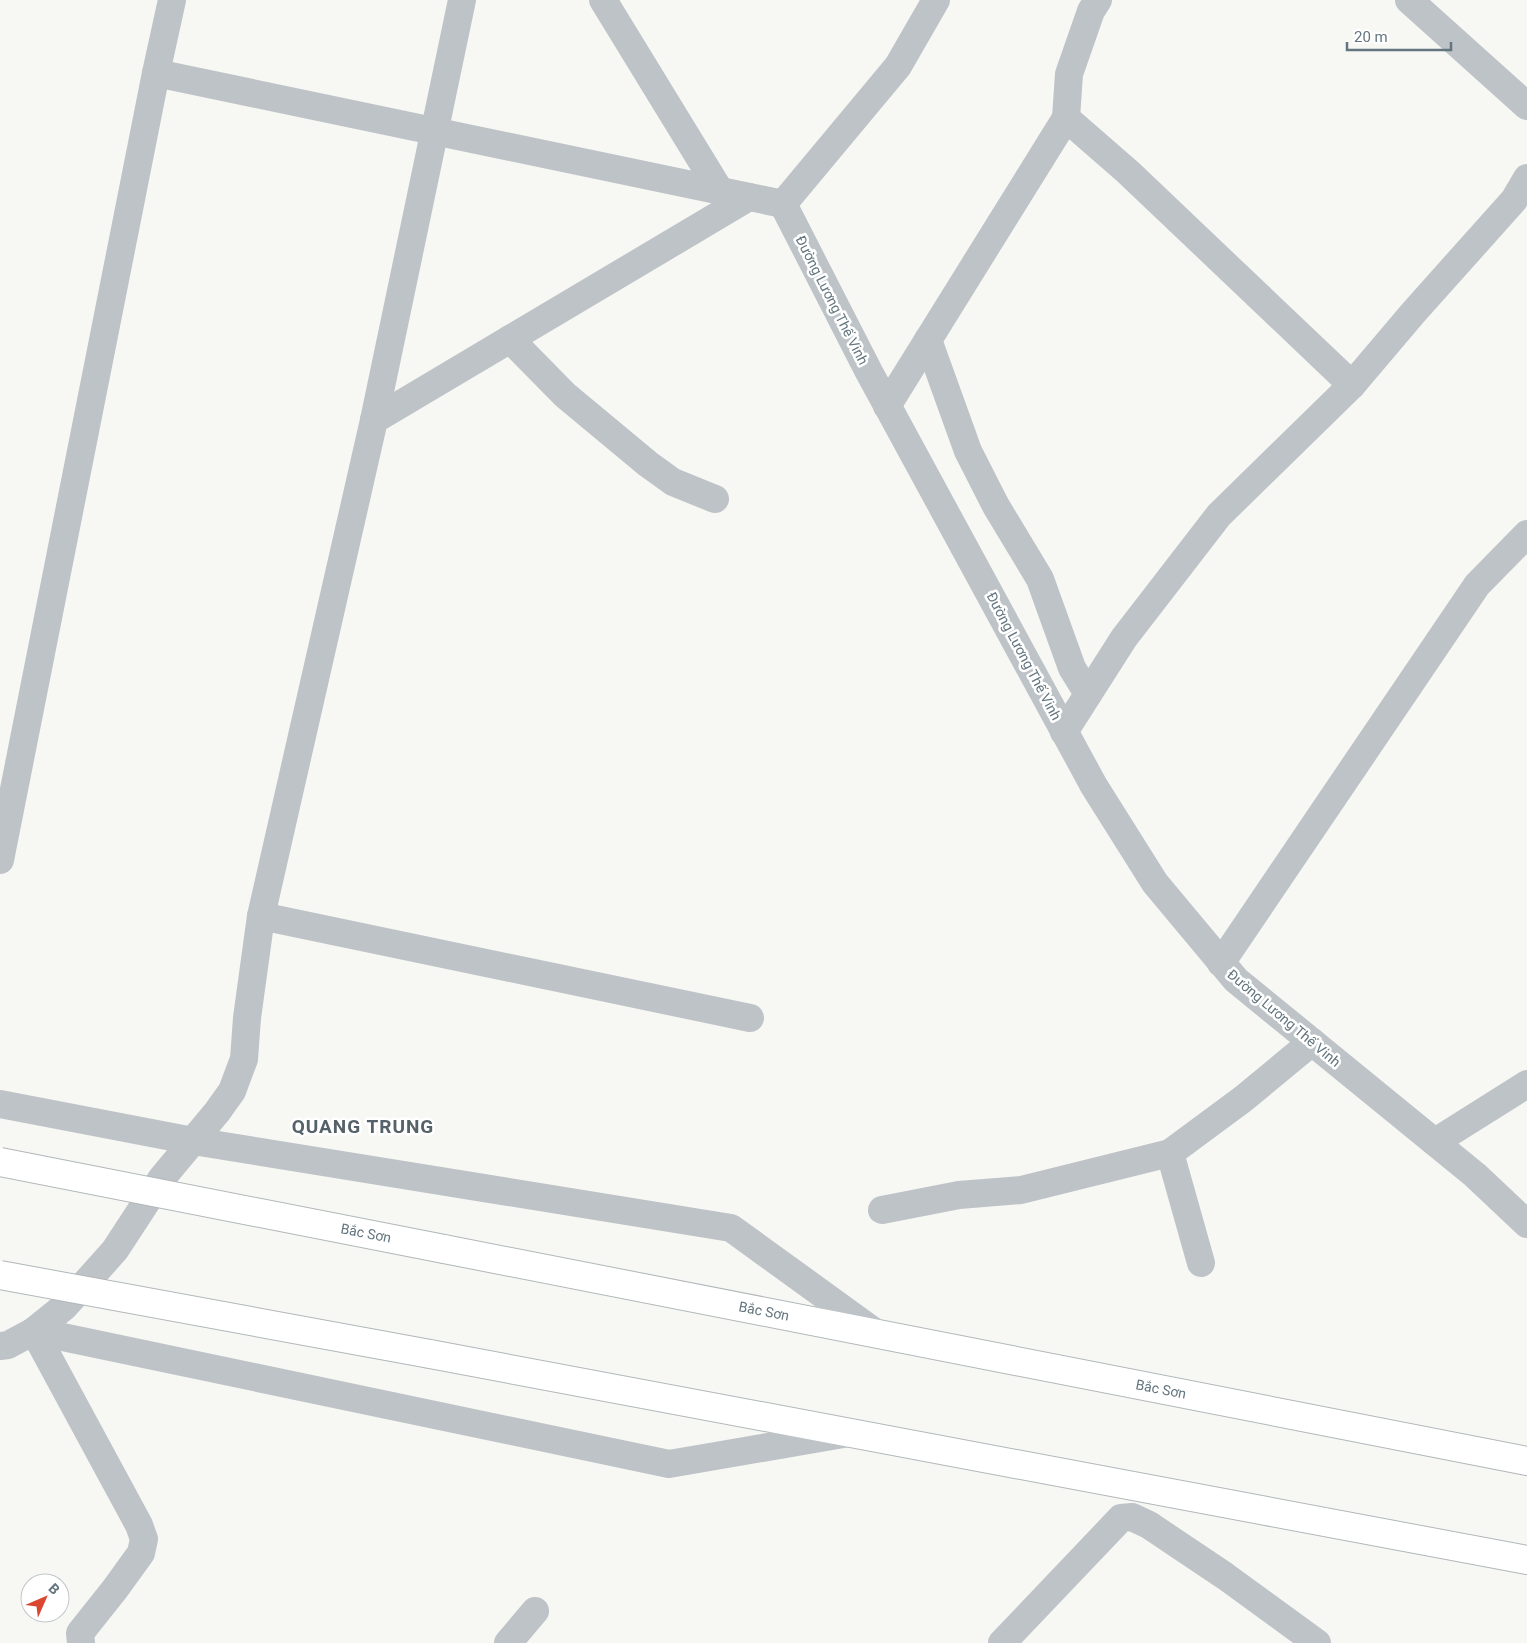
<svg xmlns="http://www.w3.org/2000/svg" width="1527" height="1643" font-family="Roboto,sans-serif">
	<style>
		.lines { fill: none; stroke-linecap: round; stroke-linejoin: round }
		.major-casing { stroke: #b1b7ba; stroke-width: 30 }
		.minor { stroke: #bdc3c6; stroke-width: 28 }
		.major { stroke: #fff; stroke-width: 28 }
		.major-bridge-casing { stroke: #b1b7ba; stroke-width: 30; stroke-linecap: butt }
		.major-bridge { stroke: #fff; stroke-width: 28 }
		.labels { text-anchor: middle; stroke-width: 5; stroke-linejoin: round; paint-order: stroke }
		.street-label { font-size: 14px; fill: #63757e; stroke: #fff }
		.district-label { font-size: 19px; font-weight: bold; letter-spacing: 1px; fill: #556269; stroke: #fff }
	</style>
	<rect width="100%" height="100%" fill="#f7f7f4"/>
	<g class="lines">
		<defs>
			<g id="major">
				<polyline points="444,1249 1527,1461"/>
				<polyline points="430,1354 1527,1560"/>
			</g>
		</defs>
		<use href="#major" class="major-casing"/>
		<g class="minor">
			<polyline points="603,0 720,191"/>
			<polyline points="936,0 898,66 783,204 869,372 1094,786 1155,883 1236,980 1475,1175 1527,1224"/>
			<polyline points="1098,0 1091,11 1069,74 1066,118 1128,172 1352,385"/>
			<polyline points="1409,0 1527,106"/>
			<polyline points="156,73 783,204"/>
			<polyline points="510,339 565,395 648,464 673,482 715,499"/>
			<polyline points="928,340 968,451 996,506 1040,579 1072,668 1088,694"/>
			<polyline points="887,406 1066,118"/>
			<polyline points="374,420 749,197"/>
			<polyline points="1064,732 1124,638 1219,515 1352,385 1413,313 1514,200 1527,178"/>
			<polyline points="0,860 156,73 172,0"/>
			<polyline points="261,916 750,1018"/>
			<polyline points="1221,963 1477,585 1527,534"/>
			<polyline points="0,1104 193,1141 731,1228 876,1333"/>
			<polyline points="1435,1142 1527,1084"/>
			<polyline points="1170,1153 1201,1263"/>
			<polyline points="882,1210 959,1195 1021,1190 1170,1153 1243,1099 1312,1042"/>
			<polyline points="34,1331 669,1464 849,1433"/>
			<polyline points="34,1331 139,1525 144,1539 141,1553 115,1589 80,1633 81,1643"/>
			<polyline points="0,1346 8,1345 34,1331 65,1306 115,1250 162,1178 217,1112 232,1091 244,1059 247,1018 261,916 374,420 462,0"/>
			<polyline points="508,1643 535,1611"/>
			<polyline points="1002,1643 1121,1518 1132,1517 1149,1525 1225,1576 1317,1643"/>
		</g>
		<use href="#major" class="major"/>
		<defs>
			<g id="major-bridge">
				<polyline points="0,1162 444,1249"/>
				<polyline points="0,1275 430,1354"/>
			</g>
		</defs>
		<use href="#major-bridge" class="major-bridge-casing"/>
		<use href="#major-bridge" class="major-bridge"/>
	</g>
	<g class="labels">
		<g class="street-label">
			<text transform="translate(832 300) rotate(63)" y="5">Đường Lương Thế Vinh</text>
			<text transform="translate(1024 656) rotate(62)" y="5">Đường Lương Thế Vinh</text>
			<text transform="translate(1284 1018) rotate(40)" y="5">Đường Lương Thế Vinh</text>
			<text transform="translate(366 1233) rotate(11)" y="5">Bắc Sơn</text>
			<text transform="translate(764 1311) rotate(11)" y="5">Bắc Sơn</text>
			<text transform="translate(1161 1389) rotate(11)" y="5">Bắc Sơn</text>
		</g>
		<g class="district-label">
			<text x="363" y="1133">QUANG TRUNG</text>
		</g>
	</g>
	<g transform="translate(45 1598) rotate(45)"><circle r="24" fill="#ffffff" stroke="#c1c8cb"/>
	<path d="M0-4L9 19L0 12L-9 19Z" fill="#da4630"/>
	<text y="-8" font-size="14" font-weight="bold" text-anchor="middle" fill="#63757e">B</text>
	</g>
	<path d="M1347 42v8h104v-8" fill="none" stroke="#63757e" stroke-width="2.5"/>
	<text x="1354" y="42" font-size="15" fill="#63757e" stroke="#ffffff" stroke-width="4" paint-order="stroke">20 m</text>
</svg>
